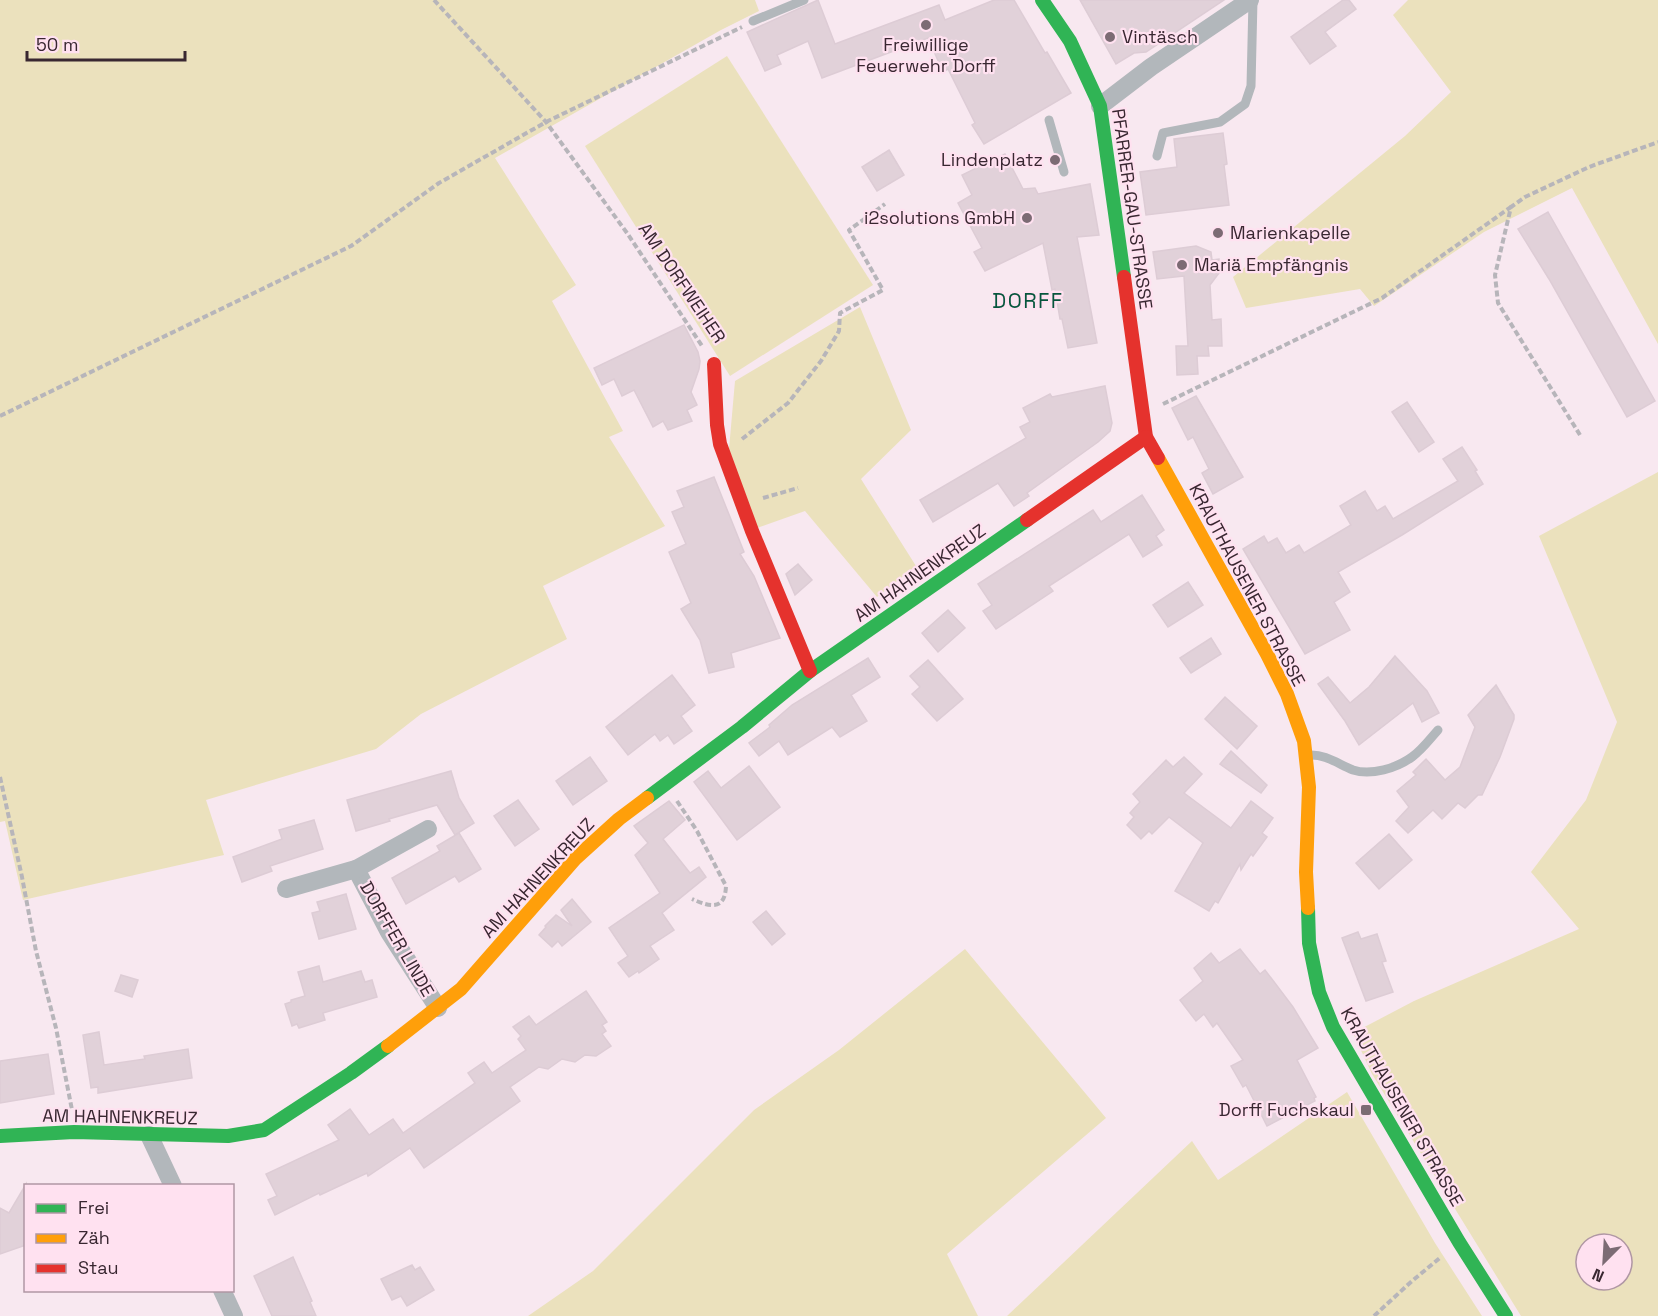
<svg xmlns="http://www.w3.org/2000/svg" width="1658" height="1316" font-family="'Space Grotesk',sans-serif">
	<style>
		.green { fill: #ebe1bd; fill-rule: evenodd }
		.building { fill: #e1d1d9; stroke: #ddccd5; stroke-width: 1.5 }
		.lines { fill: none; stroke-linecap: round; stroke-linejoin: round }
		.path { stroke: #b7b5ba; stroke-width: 4; stroke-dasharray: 6 3; stroke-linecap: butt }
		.lane { stroke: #b2b7bb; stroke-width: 9 }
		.street { stroke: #b2b7bb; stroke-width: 18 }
		.fast { stroke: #30b455; stroke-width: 14 }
		.slow { stroke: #ff9f0a; stroke-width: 14 }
		.jam { stroke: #e5322d; stroke-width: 14 }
		.poi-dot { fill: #7c6b74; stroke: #ffe1f0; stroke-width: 2 }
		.labels { text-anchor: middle; stroke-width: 4.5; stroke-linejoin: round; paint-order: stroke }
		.poi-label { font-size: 18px; fill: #392731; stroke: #ffe1f0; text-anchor: start }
		.street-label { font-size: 18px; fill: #392731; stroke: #ffe1f0 }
		.quarter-label { font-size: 21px; letter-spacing: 1.5px; fill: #08553d; stroke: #ffe1f0 }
	</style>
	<rect width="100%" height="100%" fill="#f8e8f0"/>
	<g class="green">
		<polygon points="0,0 755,0 759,11 721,30 495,158 576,285 552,301 623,431 609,437 665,526 543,586 567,639 421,714 376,749 206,800 224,855 23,900 5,821 0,822"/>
		<polygon points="1408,0 1658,0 1658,344 1572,188 1484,232 1374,306 1360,289 1246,308 1233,277 1405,136 1451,92 1393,15"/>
		<polygon points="727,56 873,285 730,376 585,146"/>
		<polygon points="860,307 911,430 861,479 916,566 877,597 805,511 757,528 729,449 735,381"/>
		<path d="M1658 472V1316H1521L1372 1074 1353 1033 1414 1001 1579 929 1531 872 1586 800 1617 722 1539 536ZM1586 1244H1622V1280H1586Z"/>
		<polygon points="965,949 1106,1118 947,1254 978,1316 528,1316 593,1271 754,1110 839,1050"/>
		<polygon points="1347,1092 1435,1243 1482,1316 1007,1316 1192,1141 1218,1180"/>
	</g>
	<g class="building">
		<polygon points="818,0 835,44 939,5 945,20 994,0 1014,0 1045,53 1047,52 1071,93 984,144 972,125 975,123 948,69 943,72 928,38 822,78 808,41 777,55 781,64 765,71 747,32"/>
		<polygon points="1080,0 1224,0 1146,52 1134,53 1116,64"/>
		<polygon points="1343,0 1349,0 1356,9 1325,32 1336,46 1310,64 1291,37"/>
		<polygon points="1223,133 1227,164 1224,165 1229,205 1146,215 1140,172 1177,167 1174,139"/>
		<polygon points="889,150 904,175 877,191 862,167"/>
		<polygon points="1005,154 1023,189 1035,188 1038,194 1090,184 1099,235 1077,237 1097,343 1068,348 1062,319 1060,319 1055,289 1052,290 1043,243 985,271 974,252 982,248 958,203 972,195 962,175"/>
		<polygon points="1548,212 1655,401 1627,417 1549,279 1518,229"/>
		<polygon points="1196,246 1211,252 1212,260 1219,259 1219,273 1210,285 1212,320 1221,319 1222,346 1208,346 1209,356 1197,356 1198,374 1177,375 1176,346 1188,346 1184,276 1157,279 1153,252"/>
		<polygon points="684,325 698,352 700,361 699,369 691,392 697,405 687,410 692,421 668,430 663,421 653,427 634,390 622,396 614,379 602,385 594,368"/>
		<polygon points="1105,386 1112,423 1110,431 1098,442 1027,493 1029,496 1014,506 998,483 933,522 920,500 1026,438 1020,427 1030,422 1023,408 1050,394 1052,397"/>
		<polygon points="1196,396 1243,477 1213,494 1202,473 1209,469 1193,437 1188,440 1172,408"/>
		<polygon points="1407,402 1434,442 1419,452 1392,412"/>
		<polygon points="1462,447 1477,470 1475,471 1483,484 1402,535 1338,572 1350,592 1334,602 1350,630 1305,654 1243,549 1264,536 1268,543 1277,538 1286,553 1299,545 1304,553 1351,525 1340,506 1365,491 1377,511 1385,506 1393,519 1458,481 1443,459"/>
		<polygon points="714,477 744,552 740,554 754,576 780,638 731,653 734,667 709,673 700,640 681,609 691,603 669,552 686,544 672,512 684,507 677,491"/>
		<polygon points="1142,495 1164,530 1156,536 1162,545 1143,557 1129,534 1049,586 1053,591 996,629 983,611 992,605 978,584 1093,510 1101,522"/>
		<polygon points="798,564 812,580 795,595 786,574"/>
		<polygon points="1188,582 1203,605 1168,627 1153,605"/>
		<polygon points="948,610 965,628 938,652 922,633"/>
		<polygon points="1211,638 1221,654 1191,673 1180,658"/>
		<polygon points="1395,656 1427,691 1439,713 1422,722 1413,703 1359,745 1345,721 1318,684 1328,677 1350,703 1369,687"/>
		<polygon points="868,658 880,677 851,695 867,721 840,737 832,727 788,755 779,741 759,756 749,743 770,727 769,725 792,705"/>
		<polygon points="928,660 963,699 937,721 912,694 920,687 910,676"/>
		<polygon points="672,675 695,705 681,716 692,731 674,744 668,735 660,741 655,734 628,755 606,727"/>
		<polygon points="1496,685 1514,715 1514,719 1500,757 1482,795 1478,795 1465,808 1458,803 1442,819 1433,810 1408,833 1396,821 1409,807 1397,791 1416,775 1413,772 1426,759 1445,780 1460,767 1475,727 1468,715"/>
		<polygon points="1225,697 1257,726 1237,749 1205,719"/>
		<polygon points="1231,751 1267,785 1261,793 1220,764"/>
		<polygon points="590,757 607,781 573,805 556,781"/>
		<polygon points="1184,757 1202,774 1184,793 1231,828 1251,801 1273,818 1262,833 1267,837 1253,856 1251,854 1241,870 1240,864 1218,903 1215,901 1209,911 1175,891 1203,843 1169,817 1152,834 1149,831 1141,839 1127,825 1134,817 1130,813 1140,802 1133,794 1166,760 1173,767"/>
		<polygon points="749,766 780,807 737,840 694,782 708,771 721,788"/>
		<polygon points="451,771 459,798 474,823 455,835 437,805 389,819 390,821 356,831 347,800"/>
		<polygon points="518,800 539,829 515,846 494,816"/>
		<polygon points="669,801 685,820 663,839 690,873 699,867 706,877 662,913 674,930 650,946 659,959 639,973 638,971 629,977 618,963 628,956 609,928 660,893 635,855 648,843 634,826"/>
		<polygon points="314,820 323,849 270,866 272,871 242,882 233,857 282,839 279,830"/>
		<polygon points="459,833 481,869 459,882 455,876 406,904 392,878 440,851 437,846"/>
		<polygon points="1389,834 1412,860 1379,889 1356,863"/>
		<polygon points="346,894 356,929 319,939 312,913 320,911 317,902"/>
		<polygon points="572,899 591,922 562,946 558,941 552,947 539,935 546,927 545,926 556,915 572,926 561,910"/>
		<polygon points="766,911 785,934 772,945 753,922"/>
		<polygon points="1358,932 1361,939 1377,934 1386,961 1382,962 1393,992 1366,1001 1342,938"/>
		<polygon points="1240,949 1260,974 1265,970 1293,1007 1318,1048 1297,1060 1316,1097 1314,1098 1315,1101 1267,1126 1246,1085 1243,1087 1231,1066 1243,1060 1217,1023 1213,1027 1204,1014 1196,1021 1180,1000 1203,981 1194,968 1211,953 1219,963"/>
		<polygon points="319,966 323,982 361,971 365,982 372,980 377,997 323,1013 325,1020 299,1028 297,1024 292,1026 285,1004 291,1002 291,1000 305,996 298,972"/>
		<polygon points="121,975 138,980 132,997 115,991"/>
		<polygon points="586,991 607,1022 602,1025 606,1031 602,1034 611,1046 596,1056 585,1055 575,1062 562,1059 548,1069 539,1067 510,1087 520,1101 424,1168 410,1148 368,1176 367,1173 320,1195 319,1193 275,1215 268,1200 277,1196 266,1174 339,1140 328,1125 350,1109 369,1135 393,1119 403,1133 475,1083 468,1073 484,1062 492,1073 526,1050 518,1039 521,1036 513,1027 529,1016 536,1025"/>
		<polygon points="99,1032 104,1065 145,1059 144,1056 188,1049 192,1078 98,1093 98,1087 91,1088 83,1035"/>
		<polygon points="48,1054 54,1094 0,1103 0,1061"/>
		<polygon points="26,1184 26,1245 0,1254 0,1208 9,1213"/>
		<polygon points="293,1257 312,1301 310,1302 316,1316 272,1316 254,1276"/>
		<polygon points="412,1265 415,1270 420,1267 434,1290 407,1306 401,1296 392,1300 381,1279"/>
	</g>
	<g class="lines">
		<g class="path">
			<polyline points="434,0 546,122 627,233 702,346"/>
			<polyline points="1163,404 1382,298 1511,207"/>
			<polyline points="0,416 351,246 439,183 546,122 742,27"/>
			<polyline points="1580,435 1498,303 1495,275 1511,207 1525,197 1589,167 1658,142"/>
			<polyline points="742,439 788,403 821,361 839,331 840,313 883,290 849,230 885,204"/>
			<polyline points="763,498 798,488"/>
			<polyline points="0,777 22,877 36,951 56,1028 72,1110"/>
			<path d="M677 801 697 831 726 886C725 911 710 907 692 899"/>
			<polyline points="1374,1316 1412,1281 1441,1257"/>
		</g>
		<g class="lane">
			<polyline points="753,21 804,0"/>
			<polyline points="1049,120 1064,172"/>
			<polyline points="1157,156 1163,133 1220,122 1245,104 1251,86 1253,0"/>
			<path d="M1309 755C1326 754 1338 764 1353 770 1371 776 1397 768 1412 757 1422 750 1430 739 1438 730"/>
		</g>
		<g class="street">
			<polyline points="1100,106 1151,67 1250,0"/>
			<polyline points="356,869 389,932 438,1008"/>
			<polyline points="286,889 356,869 428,829"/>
			<polyline points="149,1135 173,1186"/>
			<polyline points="222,1290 234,1316"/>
		</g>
		<g class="fast">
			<polyline points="1042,0 1070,41 1100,106 1124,277"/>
			<polyline points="647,798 742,727 810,671 1027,520"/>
			<polyline points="1308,908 1309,943 1319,992 1333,1027 1459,1242 1506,1316"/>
			<polyline points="0,1136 74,1132 228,1136 264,1130 351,1073 388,1046"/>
		</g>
		<g class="slow">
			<polyline points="1158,458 1267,654 1287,694 1304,741 1309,787 1306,872 1308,908"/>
			<polyline points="388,1046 461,989 576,858 619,819 647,798"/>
		</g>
		<g class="jam">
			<polyline points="1124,277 1146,437 1158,458"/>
			<polyline points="714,364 717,425 720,444 752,531 810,671"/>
			<polyline points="1027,520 1146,437"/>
		</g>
	</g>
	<g class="poi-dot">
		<circle cx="926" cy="25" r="6"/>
		<circle cx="1110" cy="37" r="6"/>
		<circle cx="1055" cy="160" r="6"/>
		<circle cx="1027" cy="218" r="6"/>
		<circle cx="1218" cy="233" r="6"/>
		<circle cx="1182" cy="265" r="6"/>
		<rect x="1360" y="1104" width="12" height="12" rx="3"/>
	</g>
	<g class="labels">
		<g class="poi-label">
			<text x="1122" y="43">Vintäsch</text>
			<text x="926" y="51" text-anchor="middle">Freiwillige<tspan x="926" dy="21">Feuerwehr Dorff</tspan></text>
			<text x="1043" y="166" text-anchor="end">Lindenplatz</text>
			<text x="1015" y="224" text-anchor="end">i2solutions GmbH</text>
			<text x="1230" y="239">Marienkapelle</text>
			<text x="1194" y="271">Mariä Empfängnis</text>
			<text x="1354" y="1116" text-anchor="end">Dorff Fuchskaul</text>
		</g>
		<g class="street-label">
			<text transform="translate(1132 209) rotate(82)" y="6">PFARRER-GAU-STRASSE</text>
			<text transform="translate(682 283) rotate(56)" y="6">AM DORFWEIHER</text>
			<text transform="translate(920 573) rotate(-35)" y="6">AM HAHNENKREUZ</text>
			<text transform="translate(1247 585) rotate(62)" y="6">KRAUTHAUSENER STRASSE</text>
			<text transform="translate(538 878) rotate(-47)" y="6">AM HAHNENKREUZ</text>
			<text transform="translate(397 939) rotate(60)" y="6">DORFFER LINDE</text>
			<text transform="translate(1402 1107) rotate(60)" y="6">KRAUTHAUSENER STRASSE</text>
			<text transform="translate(120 1117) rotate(1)" y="6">AM HAHNENKREUZ</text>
		</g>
		<g class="quarter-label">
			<text x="1028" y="308">DORFF</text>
		</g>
	</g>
	<rect x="24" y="1184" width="210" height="108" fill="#ffe1f0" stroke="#b097a4" stroke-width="1.5"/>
	<rect x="36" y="1204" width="30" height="9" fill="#30b455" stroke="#b097a4" stroke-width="1.5"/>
	<text x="78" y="1214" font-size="18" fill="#392731">Frei</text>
	<rect x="36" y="1234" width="30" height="9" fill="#ff9f0a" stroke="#b097a4" stroke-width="1.5"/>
	<text x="78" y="1244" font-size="18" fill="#392731">Zäh</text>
	<rect x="36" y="1264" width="30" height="9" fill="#e5322d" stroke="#b097a4" stroke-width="1.5"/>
	<text x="78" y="1274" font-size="18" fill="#392731">Stau</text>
	<g transform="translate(1604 1262) rotate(204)"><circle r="28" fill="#ffe1f0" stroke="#b097a4" stroke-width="1.5"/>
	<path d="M0-4.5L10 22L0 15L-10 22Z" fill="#7c6b74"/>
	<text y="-9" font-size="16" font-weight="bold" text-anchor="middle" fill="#392731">N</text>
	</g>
	<path d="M27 51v9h158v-9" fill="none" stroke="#392731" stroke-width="3"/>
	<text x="36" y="51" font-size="18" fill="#392731" stroke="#ffe1f0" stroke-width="4.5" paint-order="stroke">50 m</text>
</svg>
